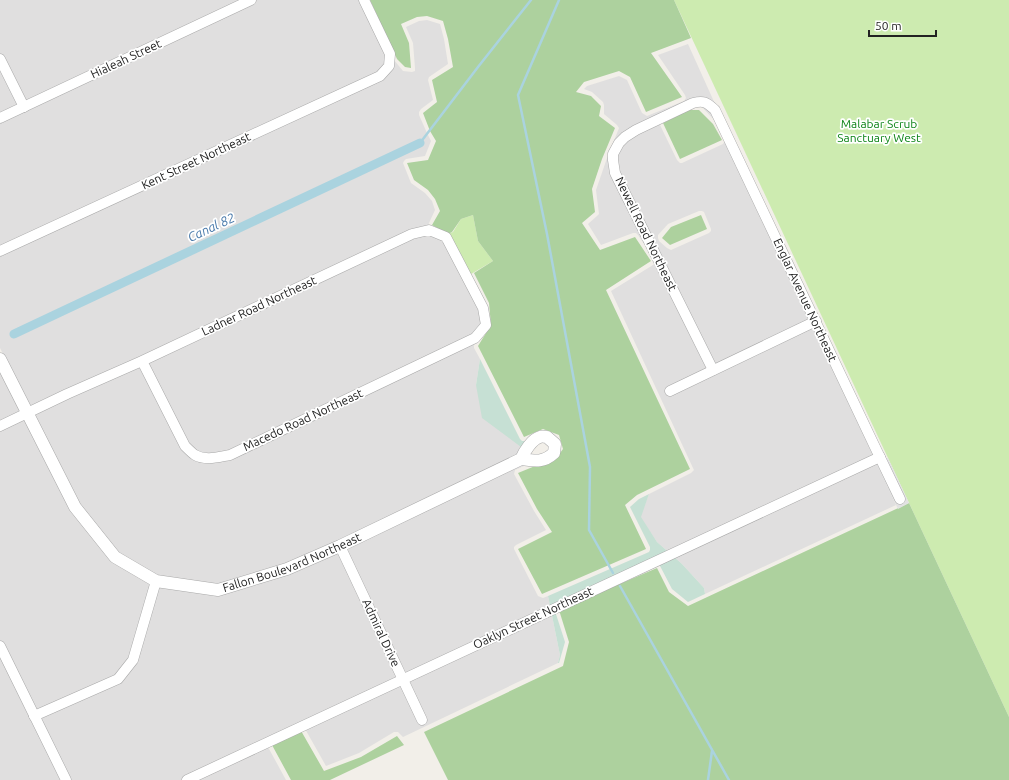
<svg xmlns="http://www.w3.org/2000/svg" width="1009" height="780" font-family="Ubuntu,sans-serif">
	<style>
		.residential { fill: #e0dfdf; fill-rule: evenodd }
		.grass { fill: #cdebb0 }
		.forest { fill: #add19e }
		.wetland { fill: #c6e0d4 }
		.parking { fill: #e2e2e2 }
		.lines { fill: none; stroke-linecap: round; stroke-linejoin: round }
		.stream { stroke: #aad3df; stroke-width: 2.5 }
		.canal { stroke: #aad3df; stroke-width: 9 }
		.minor-casing { stroke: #a9a9a9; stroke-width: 11 }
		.tertiary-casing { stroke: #a9a9a9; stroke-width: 13 }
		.minor { stroke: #fff; stroke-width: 10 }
		.tertiary { stroke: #fff; stroke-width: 12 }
		.labels { text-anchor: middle; stroke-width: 3.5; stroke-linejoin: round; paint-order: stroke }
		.street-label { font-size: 12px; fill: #222; stroke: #fff }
		.park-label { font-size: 12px; fill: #0c8416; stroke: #fff }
		.water-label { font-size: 13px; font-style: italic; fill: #4a7aab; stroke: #fff }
	</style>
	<rect width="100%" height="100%" fill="#f2efe9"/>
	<g class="residential">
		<polygon points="0,0 366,0 394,60 403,71 412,72 415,71 415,68 413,43 406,27 419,21 427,20 440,24 444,39 448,64 429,77 428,80 433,100 421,109 419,112 419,115 427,133 431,141 425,156 406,159 404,161 403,163 411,183 425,193 432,201 435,210 429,223 428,226 445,237 468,276 484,328 474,345 474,348 480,359 476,385 521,447 517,455 337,541 285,564 217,585 157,576 118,553 78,504 0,348"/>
		<path d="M688 44 896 505 705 594 704 588 682 564 657 542 640 517 649 494 691 473 694 470 693 468 611 291 653 265 655 263V260L638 235 636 233H633L601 245 588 224 597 216 599 214 596 190 606 161 619 128 617 125 604 114V105L603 102 592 92 584 89 587 86 619 76 627 80 642 113 647 116 684 101 686 98 685 95 658 55ZM689 106H700L702 107 716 122 725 141 723 144 682 163H680L677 160 660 125 659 122ZM699 211H702L704 212 711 229V231L709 233 671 250 667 248 659 241 658 238V235L668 224Z"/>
		<polygon points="0,369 113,561 217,595 522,464 526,465 515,470 514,474 534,511 546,530 516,545 514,547 514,549 538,596 543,598 548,596 560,655 558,663 403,737 398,732 394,732 359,753 326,766 304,727 268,747 286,780 0,780"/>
	</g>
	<g class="grass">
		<polygon points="674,0 1009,0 1009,717"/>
		<polygon points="473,215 478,241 493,261 471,274 448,234 453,232 461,219"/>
	</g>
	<g class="forest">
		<polygon points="370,0 674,0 691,38 651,53 682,97 646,112 630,77 619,71 584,82 576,92 591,96 601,106 599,116 615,128 602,159 592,189 595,212 582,223 600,250 635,237 651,261 606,290 690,469 637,495 625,505 646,549 542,594 518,549 552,532 537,509 518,473 557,457 563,449 559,435 543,429 524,437 478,346 491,325 489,303 474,273 493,261 478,241 473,215 461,219 452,232 448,234 432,225 440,211 435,199 428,190 414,180 407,163 428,160 436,141 430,131 423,113 437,102 432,80 453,67 448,39 443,21 427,16 417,17 401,24 409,43 411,68 405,67 397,59"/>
		<polygon points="689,110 699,110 713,124 722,140 680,159 663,123"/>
		<polygon points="701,215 707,229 670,245 662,238 671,227"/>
		<polygon points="909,503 1009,717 1009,780 448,780 424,732 563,666 569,642 559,610 657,568 669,592 688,606"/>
		<polygon points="300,729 324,771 361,757 397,736 404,745 330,780 291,780 272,745"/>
	</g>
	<g class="wetland">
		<polygon points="480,359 520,439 522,441 526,441 521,447 482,418 476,385"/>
		<polygon points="649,494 641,517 657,542 682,564 704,588 705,594 688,602 672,589 659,564 555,611 565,642 559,663 558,663 560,655 548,596 649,552 650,550 650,547 630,507 639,499"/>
	</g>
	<polygon class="parking" points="888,458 909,503 898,509 876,463"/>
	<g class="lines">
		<g class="stream">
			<polyline points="559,0 518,95 547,234 590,467 589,530 613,573"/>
			<polyline points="420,143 478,67 531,0"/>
			<polyline points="620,586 729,780"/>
			<polyline points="708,780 712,751"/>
		</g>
		<polyline class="canal" points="14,334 67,309 420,143"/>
		<defs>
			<g id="minor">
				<polyline points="0,59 24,107"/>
				<polyline points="0,118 251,0"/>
				<polyline points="0,251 380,76 389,66 390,54 364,0"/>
				<path d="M713 370 615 173 613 160V154L619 143 625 137 636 130 693 103C705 100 707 103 715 110L874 445 900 499"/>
				<polyline points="670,391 816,321"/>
				<path d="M0 426 67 394 142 361 412 234 429 230 446 237 483 308 486 325 475 338 230 455C218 457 206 461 195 455 192 453 188 449 185 446L142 361"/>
				<polyline points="340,546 422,720"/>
				<polyline points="0,646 66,780"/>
				<polyline points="34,716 118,679 133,660 156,581"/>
				<polyline points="187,780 880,457"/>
			</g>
			<g id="tertiary">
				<path id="s1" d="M0 359 75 507 115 557 156 581 218 590 287 569 340 546 521 459C535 461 543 463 554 453L555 444 547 437C545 437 542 436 540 437 532 439 524 452 521 459"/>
			</g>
		</defs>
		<use href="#minor" class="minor-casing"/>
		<use href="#tertiary" class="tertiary-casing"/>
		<use href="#minor" class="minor"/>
		<use href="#tertiary" class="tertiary"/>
	</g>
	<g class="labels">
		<g class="street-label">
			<text transform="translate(126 59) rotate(-25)" y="4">Hialeah Street</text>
			<text transform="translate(196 161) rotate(-25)" y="4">Kent Street Northeast</text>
			<text transform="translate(646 234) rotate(64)" y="4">Newell Road Northeast</text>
			<text transform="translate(805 300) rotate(65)" y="4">Englar Avenue Northeast</text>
			<text transform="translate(259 306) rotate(-25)" y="4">Ladner Road Northeast</text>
			<text transform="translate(303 420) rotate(-25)" y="4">Macedo Road Northeast</text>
			<text dy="4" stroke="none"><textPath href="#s1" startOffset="419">Fallon Boulevard Northeast</textPath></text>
			<text transform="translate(533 618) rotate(-25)" y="4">Oaklyn Street Northeast</text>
			<text transform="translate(381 633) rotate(65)" y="4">Admiral Drive</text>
		</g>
		<g class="park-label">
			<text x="879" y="128">Malabar Scrub<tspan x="879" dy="14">Sanctuary West</tspan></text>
		</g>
		<g class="water-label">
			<text transform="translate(211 227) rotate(-25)" y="5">Canal 82</text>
		</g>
	</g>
	<path d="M869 30v6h67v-6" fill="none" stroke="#222222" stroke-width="2"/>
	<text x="875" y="30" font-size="12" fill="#222222" stroke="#ffffff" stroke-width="3" paint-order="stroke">50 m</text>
</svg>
